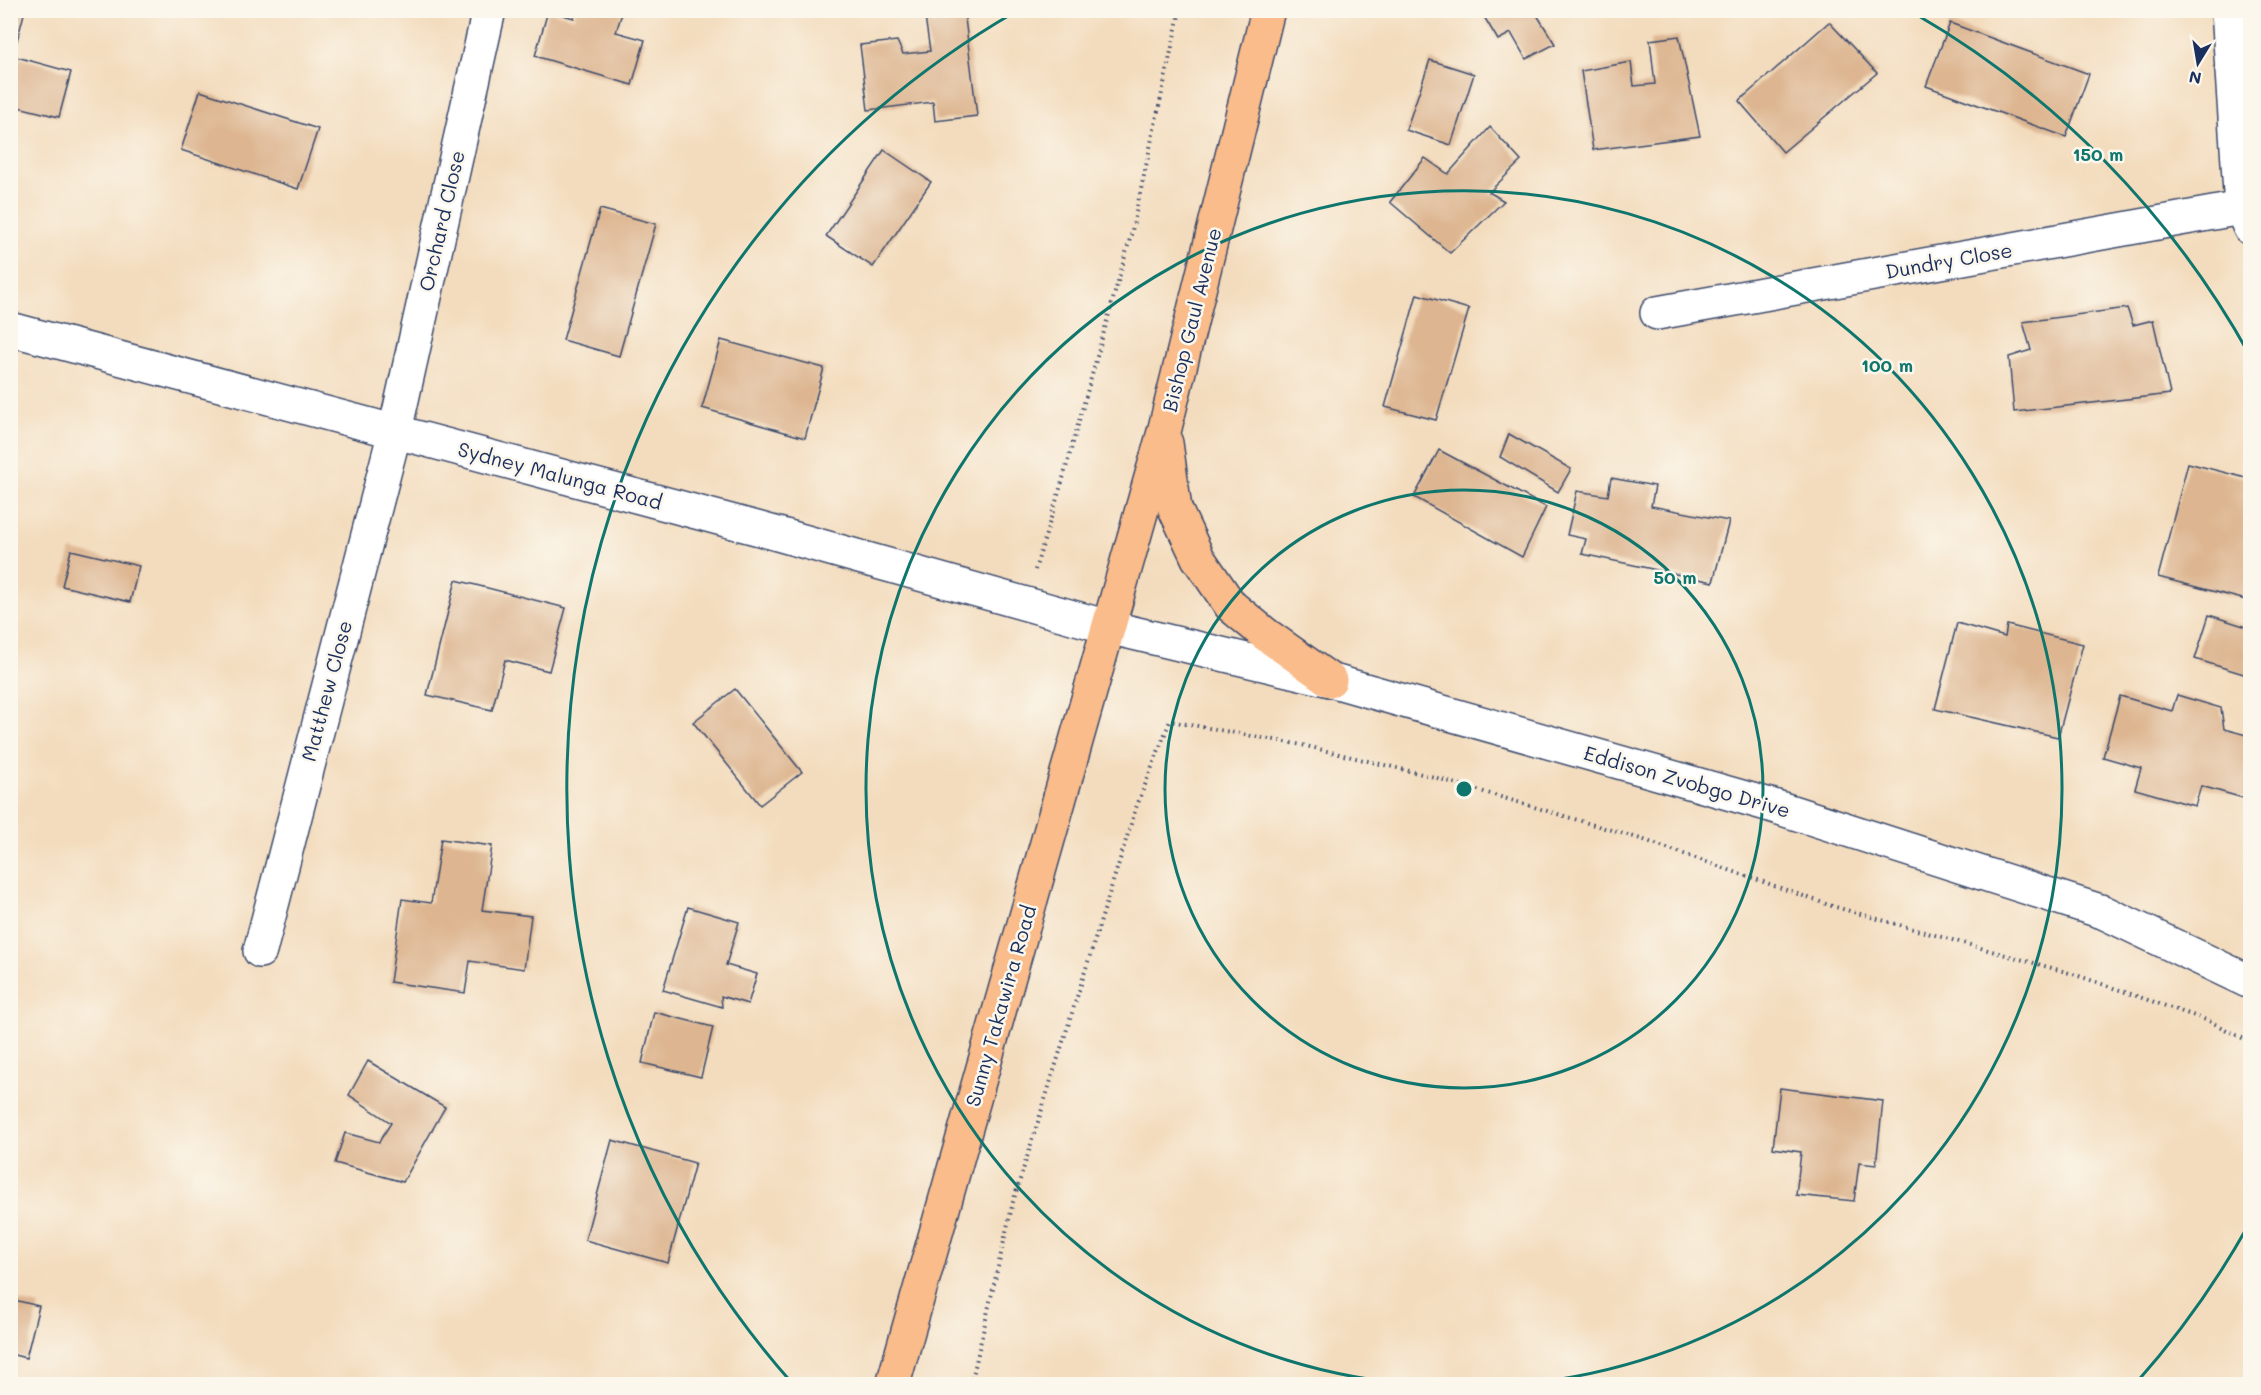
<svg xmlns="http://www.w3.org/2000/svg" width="2261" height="1395" font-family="Mali,sans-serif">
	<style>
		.building { fill: #ddb590 }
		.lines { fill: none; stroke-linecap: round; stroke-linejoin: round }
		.minor-casing { stroke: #3b496c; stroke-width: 36 }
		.major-casing { stroke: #3b496c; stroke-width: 36 }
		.path { stroke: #3b496c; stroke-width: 4; stroke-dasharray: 1.5 4.5; stroke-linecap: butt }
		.minor { stroke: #fff; stroke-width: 33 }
		.major { stroke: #f9bc8a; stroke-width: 33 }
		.ring { fill: none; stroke: #0f766e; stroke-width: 3 }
		.labels { text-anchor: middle; stroke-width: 5; stroke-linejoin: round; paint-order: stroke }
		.street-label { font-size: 20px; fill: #1b2f5e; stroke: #fbf7ec }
		.centre { fill: #0f766e; stroke: #fbf7ec; stroke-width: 3 }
		.ring-label { font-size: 18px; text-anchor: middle; font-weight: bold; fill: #0f766e; stroke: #fbf7ec; stroke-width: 5; stroke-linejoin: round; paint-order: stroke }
	</style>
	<rect width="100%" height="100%" fill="#fbf7ec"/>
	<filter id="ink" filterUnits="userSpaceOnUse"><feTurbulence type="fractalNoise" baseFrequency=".0167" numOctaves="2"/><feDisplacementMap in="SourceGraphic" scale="12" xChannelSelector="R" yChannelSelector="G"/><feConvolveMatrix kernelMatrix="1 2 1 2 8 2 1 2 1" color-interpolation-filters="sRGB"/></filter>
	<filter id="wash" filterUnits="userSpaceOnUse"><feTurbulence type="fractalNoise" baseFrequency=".008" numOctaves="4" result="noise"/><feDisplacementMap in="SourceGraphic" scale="24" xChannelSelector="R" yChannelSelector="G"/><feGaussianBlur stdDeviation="1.35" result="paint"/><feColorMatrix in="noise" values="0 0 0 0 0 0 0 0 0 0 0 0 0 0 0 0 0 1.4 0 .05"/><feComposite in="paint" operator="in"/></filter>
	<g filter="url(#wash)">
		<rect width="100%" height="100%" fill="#f3dcbd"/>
		<g id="blocks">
			<g class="building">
				<polygon points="10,10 25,10 13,56 71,72 59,117 10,105"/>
				<polygon points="576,10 623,10 616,32 645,40 632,85 535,56 548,11 574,18"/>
				<polygon points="924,10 964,10 977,116 935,121 933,102 868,110 860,45 897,41 903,54 930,51"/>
				<polygon points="1480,10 1512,10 1515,14 1521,10 1534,10 1555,44 1526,59 1511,33 1498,40"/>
				<polygon points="1829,22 1877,73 1783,152 1739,101"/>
				<polygon points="1950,23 2089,74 2066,137 1926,86"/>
				<polygon points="1679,36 1700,136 1593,150 1581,71 1631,62 1634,86 1655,84 1650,40"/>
				<polygon points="1430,60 1474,74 1451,145 1406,130"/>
				<polygon points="200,91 318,129 298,189 181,150"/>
				<polygon points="1490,127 1521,161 1489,192 1504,201 1450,253 1390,202 1425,158 1448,174"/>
				<polygon points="884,150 931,182 873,267 826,236"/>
				<polygon points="600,209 656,224 619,356 563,340"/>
				<polygon points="1417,294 1469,309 1436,420 1385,407"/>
				<polygon points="2127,308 2133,325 2153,320 2170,394 2014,412 2009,357 2031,350 2023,322"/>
				<polygon points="721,340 824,368 805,438 702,408"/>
				<polygon points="1509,434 1571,469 1558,492 1500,457"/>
				<polygon points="1439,450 1546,507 1522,557 1414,497"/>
				<polygon points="2188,463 2250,479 2250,601 2158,577"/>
				<polygon points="1611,478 1655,486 1651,506 1729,521 1713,582 1582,554 1586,539 1567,535 1577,491 1608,496"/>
				<polygon points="71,550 139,566 130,602 62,586"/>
				<polygon points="456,580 566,608 549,671 505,660 492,710 427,695"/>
				<polygon points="2209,615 2250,628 2250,676 2195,659"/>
				<polygon points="1957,623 2005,637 2007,625 2083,644 2058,737 1935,709"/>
				<polygon points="735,689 802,772 760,805 693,722"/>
				<polygon points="2177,695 2221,708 2224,729 2250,736 2250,800 2201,786 2195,806 2135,789 2141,768 2103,757 2120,696 2172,711"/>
				<polygon points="441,839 492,846 482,910 531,916 524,969 470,961 465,993 390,982 402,899 431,903"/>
				<polygon points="688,907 739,922 726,965 757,974 748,1004 721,996 722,1007 663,990"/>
				<polygon points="654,1012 713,1027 701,1077 642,1063"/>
				<polygon points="368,1061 445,1107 403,1182 335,1163 345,1133 379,1142 391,1123 349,1095"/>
				<polygon points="1780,1088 1883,1101 1876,1165 1859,1163 1854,1201 1796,1195 1801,1152 1773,1148"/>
				<polygon points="612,1140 695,1163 668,1263 585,1240"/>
				<polygon points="10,1299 39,1306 26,1358 10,1354"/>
			</g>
		</g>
	</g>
	<g filter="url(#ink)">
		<use href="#blocks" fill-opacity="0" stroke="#3b496c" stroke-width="1.5"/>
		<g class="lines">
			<defs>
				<g id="minor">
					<polyline points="2228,10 2241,208 2250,228"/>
					<polyline points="1657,313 2241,208"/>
					<polyline points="10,329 760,529 1108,627 1330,680 1770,805 2103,912 2250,982"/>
					<polyline points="260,951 395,431 489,10"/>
				</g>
				<g id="major">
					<polyline points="1166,443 1175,509 1198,558 1231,606 1265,634 1330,680"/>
					<polyline points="893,1384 1164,432 1268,10"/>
				</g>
			</defs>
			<use href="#minor" class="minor-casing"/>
			<use href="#major" class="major-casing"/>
			<g class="path">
				<polyline points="1035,570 1062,482 1131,235 1180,10"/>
				<polyline points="971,1384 1013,1202 1136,808 1170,721 1302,745 1434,777 1641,839 1832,906 2073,974 2209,1021 2250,1042"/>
			</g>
			<use href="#minor" class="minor"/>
			<use href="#major" class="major"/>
		</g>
	</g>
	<g class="ring">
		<circle cx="1464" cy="789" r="299"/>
		<path d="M1407 1384A598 598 0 1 1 1521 1384"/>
		<path d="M2249 1224A897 897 0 0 1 2136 1383M792 1383A897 897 0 0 1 1015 12M1912 12A897 897 0 0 1 2249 354"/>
	</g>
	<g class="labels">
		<g class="street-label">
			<text transform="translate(442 221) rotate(-77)" y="7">Orchard Close</text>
			<text transform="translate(1949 261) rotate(-10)" y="7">Dundry Close</text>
			<text transform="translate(1192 320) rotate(-76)" y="7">Bishop Gaul Avenue</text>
			<text transform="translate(560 476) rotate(15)" y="7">Sydney Malunga Road</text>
			<text transform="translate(327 691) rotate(-75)" y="7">Matthew Close</text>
			<text transform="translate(1687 782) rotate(16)" y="7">Eddison Zvobgo Drive</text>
			<text transform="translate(1001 1006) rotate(-74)" y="7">Sunny Takawira Road</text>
		</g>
	</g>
	<circle cx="1464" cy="789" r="9" class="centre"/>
	<g class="ring-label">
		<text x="2098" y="161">150 m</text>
		<text x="1887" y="372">100 m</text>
		<text x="1675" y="584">50 m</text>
	</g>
	<rect width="2261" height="1395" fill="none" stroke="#fbf7ec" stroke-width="36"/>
	<g transform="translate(2198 63) rotate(191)" stroke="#fbf7ec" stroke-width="4.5" paint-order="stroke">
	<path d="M0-4.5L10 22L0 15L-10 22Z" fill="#1b2f5e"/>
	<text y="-9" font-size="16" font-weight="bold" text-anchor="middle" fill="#1b2f5e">N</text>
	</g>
</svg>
